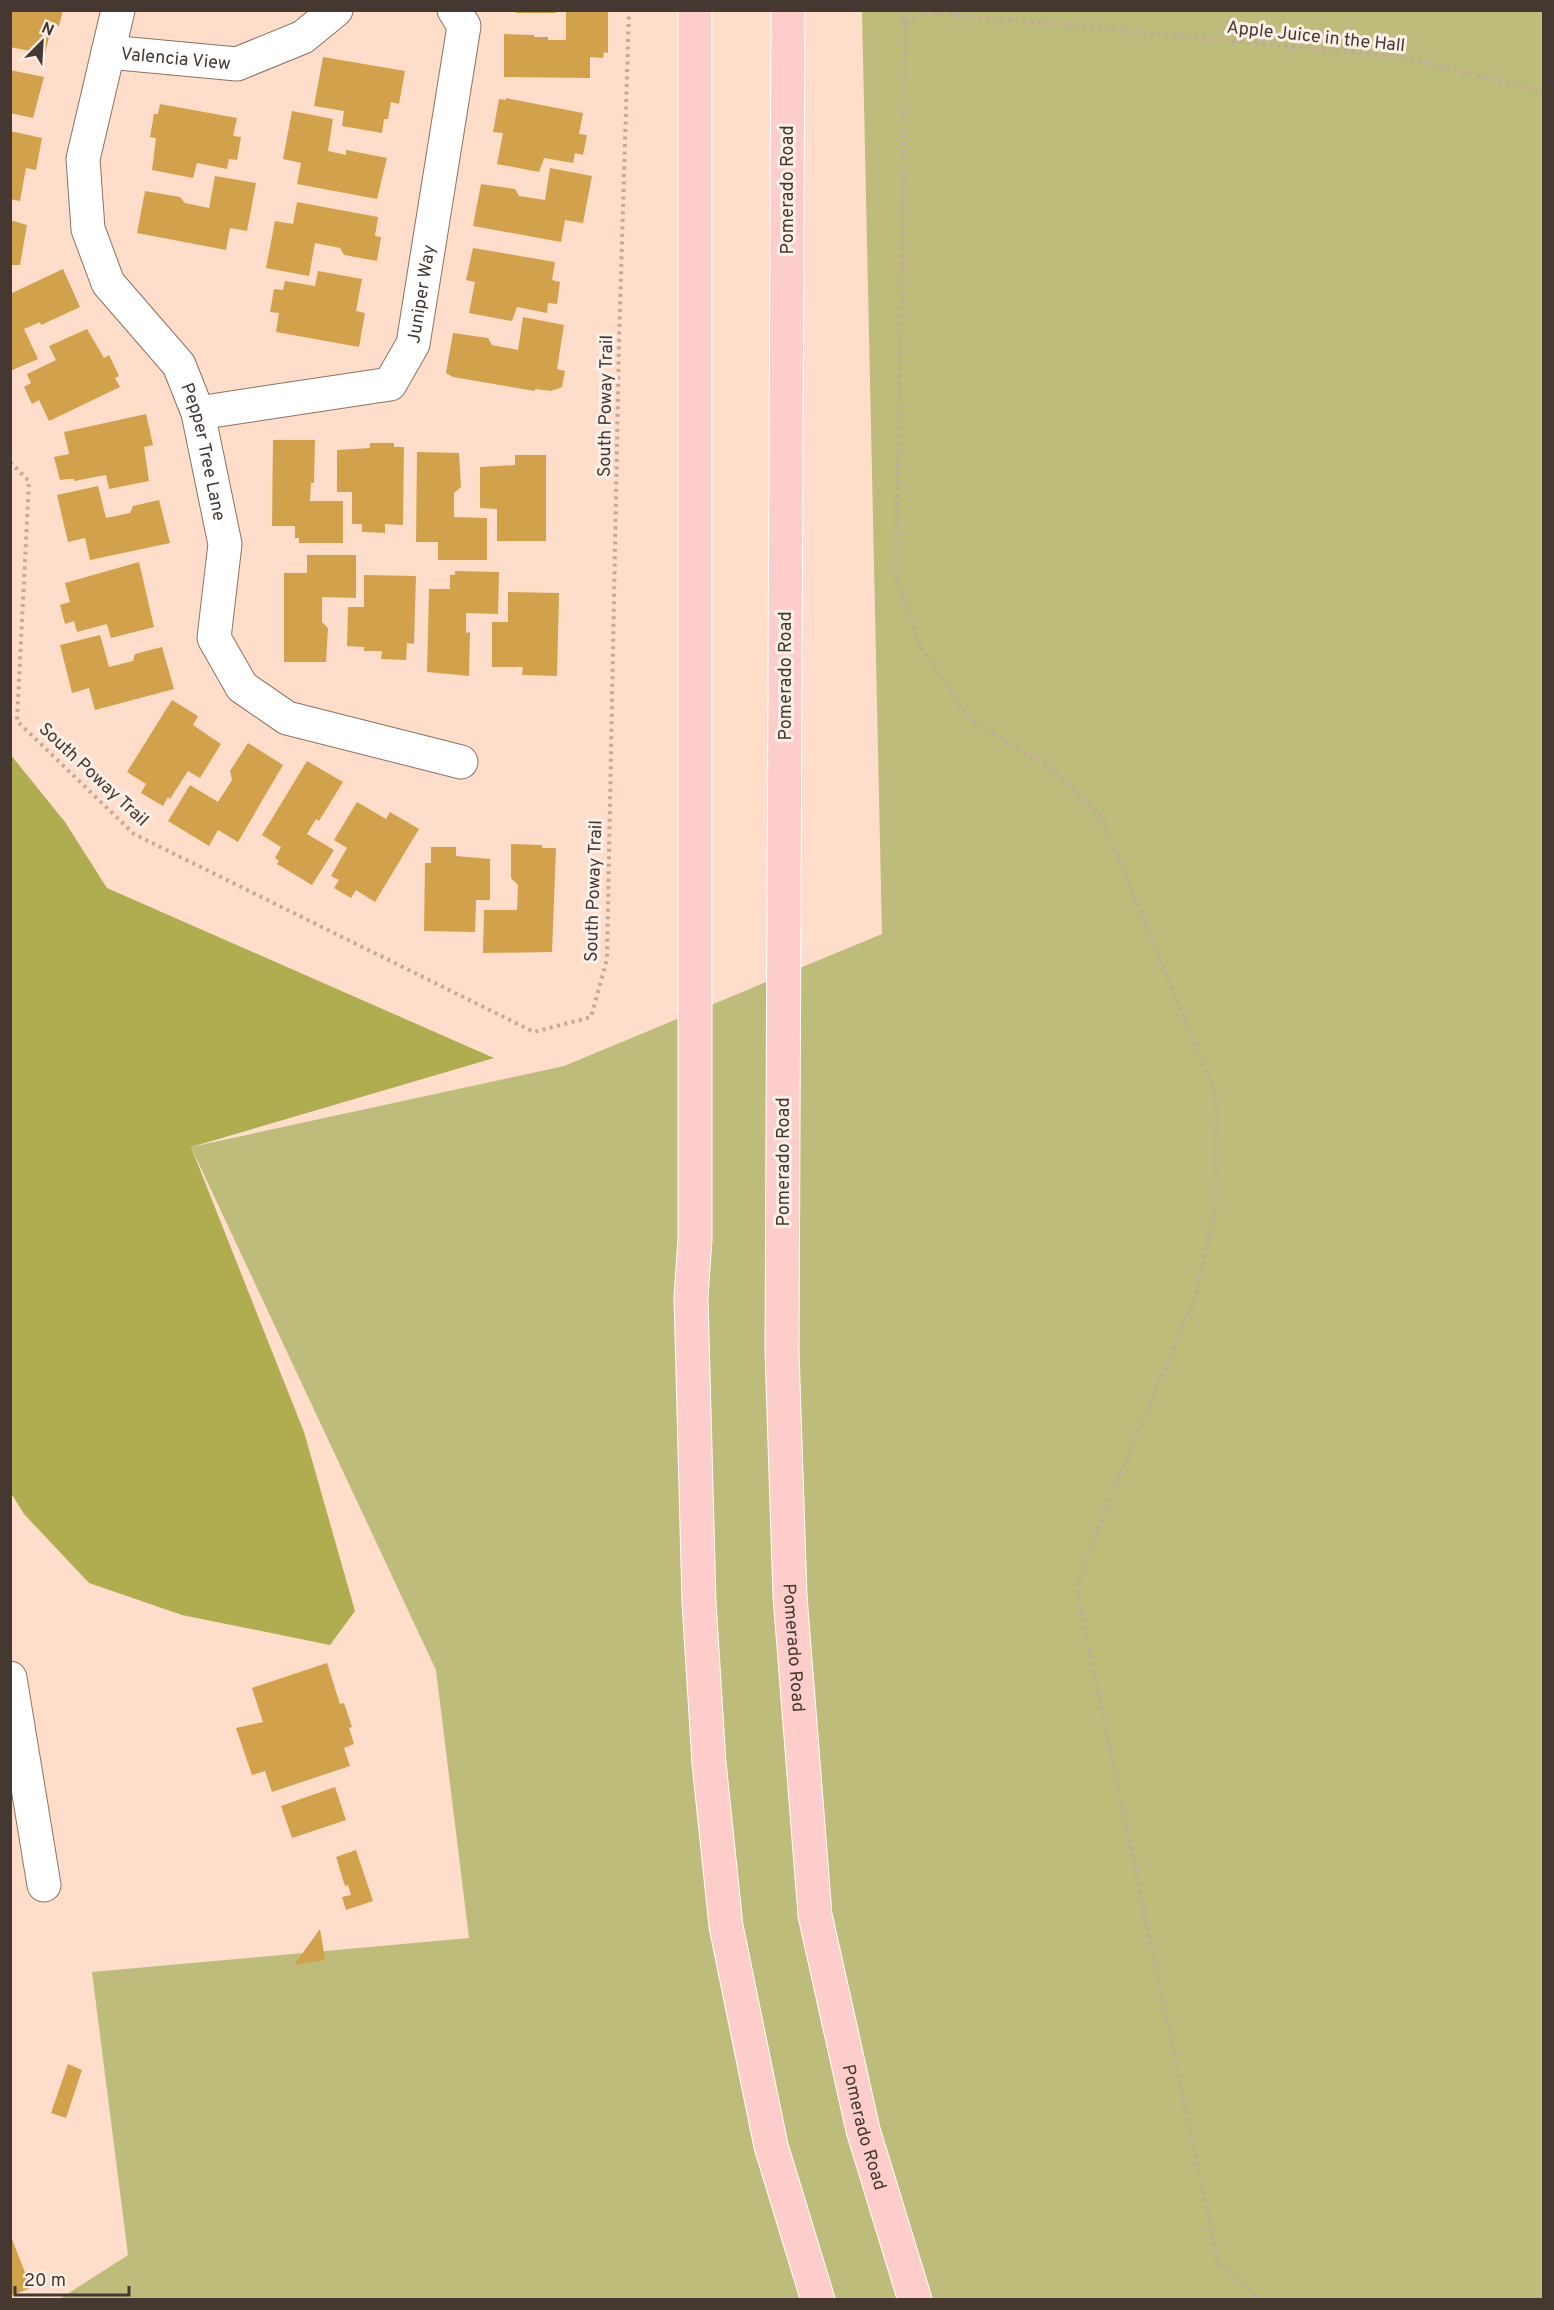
<svg xmlns="http://www.w3.org/2000/svg" width="1554" height="2310" font-family="Overpass,sans-serif">
	<style>
		.green { fill: #bdbc7b }
		.forest { fill: #afad4f }
		.building { fill: #d1a14c }
		.lines { fill: none; stroke-linecap: round; stroke-linejoin: round }
		.street-casing { stroke: #8d7161; stroke-width: 35 }
		.primary-casing { stroke: #fff; stroke-width: 35 }
		.path { stroke: #c3a99a; stroke-width: 4; stroke-dasharray: 3 4.5; stroke-linecap: butt }
		.street { stroke: #fff; stroke-width: 33 }
		.primary { stroke: #fccdca; stroke-width: 33 }
		.labels { text-anchor: middle; stroke-width: 6; stroke-linejoin: round; paint-order: stroke }
		.street-label { font-size: 18px; fill: #443831; stroke: #fdf0e8 }
	</style>
	<rect width="100%" height="100%" fill="#fedecb"/>
	<polygon class="green" points="862,11 1543,11 1543,2299 58,2300 128,2255 92,1972 469,1938 436,1670 191,1147 564,1066 882,934"/>
	<polygon class="forest" points="10,754 65,822 107,888 494,1058 191,1147 304,1432 355,1611 330,1645 182,1615 89,1583 24,1514 11,1493"/>
	<g class="building">
		<polygon points="10,10 63,10 59,26 52,24 45,54 10,47"/>
		<polygon points="516,10 557,10 556,13 516,13"/>
		<polygon points="566,10 608,10 608,53 604,52 603,58 590,57 590,78 504,77 504,34 534,35 534,37 548,37 548,40 566,40"/>
		<polygon points="323,57 405,71 399,104 391,102 388,119 384,119 382,133 342,126 344,111 314,106"/>
		<polygon points="10,70 44,77 33,118 10,113"/>
		<polygon points="506,98 583,113 579,134 587,135 583,155 575,153 573,163 544,158 539,172 497,164 503,133 493,132 499,99 506,100"/>
		<polygon points="160,104 237,118 233,136 241,137 237,160 229,159 227,169 197,163 193,178 152,170 156,138 150,137 154,114 158,114"/>
		<polygon points="292,111 333,119 328,151 346,155 346,150 387,158 377,199 297,184 301,163 283,159"/>
		<polygon points="10,131 42,138 36,170 26,168 20,201 10,199"/>
		<polygon points="550,168 592,176 583,223 565,220 561,242 473,226 481,184 515,189 519,196 545,200"/>
		<polygon points="215,176 256,183 247,231 230,228 226,250 137,233 145,191 180,197 185,203 209,208"/>
		<polygon points="297,202 378,217 375,236 381,237 377,261 344,255 340,248 315,243 309,276 266,268 275,221 293,224"/>
		<polygon points="10,220 27,225 20,265 10,265"/>
		<polygon points="473,248 555,262 552,280 560,282 557,304 548,303 547,313 517,307 512,321 469,313 475,282 466,280"/>
		<polygon points="63,269 80,307 41,325 40,322 24,329 38,359 10,371 10,294"/>
		<polygon points="318,271 362,279 356,311 365,313 359,347 276,332 279,313 270,312 274,289 283,290 285,281 315,286"/>
		<polygon points="523,317 564,325 557,369 565,371 562,387 551,391 535,389 535,391 453,377 446,373 453,333 488,338 492,345 518,350"/>
		<polygon points="87,329 104,358 109,355 119,376 115,378 120,387 49,421 39,400 32,404 24,387 31,383 27,374 56,360 49,346"/>
		<polygon points="146,414 153,445 144,447 149,481 109,489 106,475 74,481 74,479 68,479 60,480 54,457 69,454 64,432"/>
		<polygon points="273,440 315,440 314,483 311,483 310,501 343,501 343,543 299,543 299,538 295,538 295,526 272,526"/>
		<polygon points="370,443 394,443 394,447 404,447 403,525 385,524 385,533 362,532 362,524 352,524 352,492 337,492 337,450 370,448"/>
		<polygon points="417,452 459,453 461,487 454,493 454,517 487,518 487,560 438,560 438,542 416,542"/>
		<polygon points="515,455 546,455 546,541 497,541 497,509 480,508 480,467 515,465"/>
		<polygon points="98,486 106,518 130,513 133,506 159,500 170,543 90,560 85,538 68,542 57,495"/>
		<polygon points="307,555 356,555 356,598 322,597 322,622 328,628 326,662 284,662 284,573 307,573"/>
		<polygon points="139,562 154,627 111,638 107,624 77,632 74,621 65,624 60,605 70,602 65,583"/>
		<polygon points="455,571 499,572 498,614 466,613 466,633 470,632 469,676 427,672 429,589 450,589 450,575 455,575"/>
		<polygon points="364,575 416,576 414,644 407,643 406,660 381,659 382,651 364,651 364,647 347,646 348,607 364,607"/>
		<polygon points="508,592 559,593 557,676 522,675 523,667 492,667 492,622 508,622"/>
		<polygon points="100,635 109,667 133,661 135,654 162,647 174,689 95,710 89,688 72,693 60,645"/>
		<polygon points="172,700 198,716 193,725 221,744 200,778 188,771 170,799 168,797 163,806 141,793 146,784 127,772"/>
		<polygon points="248,743 283,765 238,842 218,830 209,846 168,821 190,785 218,802 232,780 230,771"/>
		<polygon points="307,761 343,782 319,821 316,819 307,834 334,850 312,885 277,864 279,861 275,858 281,847 262,835"/>
		<polygon points="357,802 386,819 390,812 419,829 375,902 356,890 351,898 334,888 339,880 331,876 347,848 334,840"/>
		<polygon points="511,844 542,845 542,848 556,848 552,952 483,953 484,910 517,910 518,885 511,878"/>
		<polygon points="431,847 456,847 456,856 490,859 490,900 476,900 475,932 424,931 425,863 431,863"/>
		<polygon points="327,1663 340,1704 344,1703 352,1727 349,1728 354,1744 344,1748 350,1766 272,1792 265,1771 252,1775 236,1728 263,1722 252,1688"/>
		<polygon points="335,1787 346,1820 292,1838 281,1806"/>
		<polygon points="356,1850 373,1901 346,1910 342,1897 351,1895 348,1885 345,1886 336,1857"/>
		<polygon points="320,1929 325,1960 294,1965"/>
		<polygon points="68,2064 82,2070 66,2118 51,2113"/>
		<polygon points="10,2234 31,2288 10,2296"/>
	</g>
	<g class="lines">
		<defs>
			<g id="street">
				<path id="s1" d="M118 10 83 159 88 229 108 283 179 365 198 413 225 544 214 638 242 687 287 718 461 762"/>
				<path id="s2" d="M108 52 237 64 303 37 336 10"/>
				<path id="s3" d="M198 413 390 384 413 344 464 26 454 10"/>
				<polyline points="10,1678 44,1885"/>
			</g>
			<g id="primary">
				<polyline points="695,10 695,1239 691,1297 699,1602 709,1763 726,1926 771,2146 818,2300"/>
				<path id="s4" d="M788 10 782 1351 790 1596 815 1915 863 2130 915 2300"/>
			</g>
		</defs>
		<use href="#street" class="street-casing"/>
		<use href="#primary" class="primary-casing"/>
		<g class="path">
			<polyline points="897,10 906,22 896,575 920,646 969,718 1052,769 1101,816 1215,1093 1216,1204 1196,1295 1107,1506 1076,1587 1218,2263 1260,2300"/>
			<polyline points="906,22 926,12 1401,57 1544,92"/>
			<polyline points="10,462 29,481 17,721 134,834 534,1032 591,1017 607,959 619,341 629,10"/>
		</g>
		<use href="#street" class="street"/>
		<use href="#primary" class="primary"/>
	</g>
	<g class="labels">
		<g class="street-label">
			<text transform="translate(1316 36) rotate(6)" y="6">Apple Juice in the Hall</text>
			<text dy="6" stroke="none"><textPath href="#s2" startOffset="68">Valencia View</textPath></text>
			<text transform="translate(787 190) rotate(-90)" y="6">Pomerado Road</text>
			<text dy="6" stroke="none"><textPath href="#s3" startOffset="291">Juniper Way</textPath></text>
			<text transform="translate(605 406) rotate(-89)" y="6">South Poway Trail</text>
			<text dy="6" stroke="none"><textPath href="#s1" startOffset="480">Pepper Tree Lane</textPath></text>
			<text transform="translate(785 676) rotate(-90)" y="6">Pomerado Road</text>
			<text transform="translate(94 774) rotate(43)" y="6">South Poway Trail</text>
			<text transform="translate(593 891) rotate(-88)" y="6">South Poway Trail</text>
			<text transform="translate(783 1162) rotate(-90)" y="6">Pomerado Road</text>
			<text dy="6" stroke="none"><textPath href="#s4" startOffset="1638">Pomerado Road</textPath></text>
			<text dy="6" stroke="none"><textPath href="#s4" startOffset="2124">Pomerado Road</textPath></text>
		</g>
	</g>
	<rect width="1554" height="2310" fill="none" stroke="#443831" stroke-width="24"/>
	<g transform="translate(42 42) rotate(24)" stroke="#fdf0e8" stroke-width="4.5" paint-order="stroke">
	<path d="M0-4.5L10 22L0 15L-10 22Z" fill="#443831"/>
	<text y="-9" font-size="16" font-weight="bold" text-anchor="middle" fill="#443831">N</text>
	</g>
	<path d="M15 2286v9h114v-9" fill="none" stroke="#443831" stroke-width="3"/>
	<text x="24" y="2286" font-size="18" fill="#443831" stroke="#fdf0e8" stroke-width="4.5" paint-order="stroke">20 m</text>
</svg>
